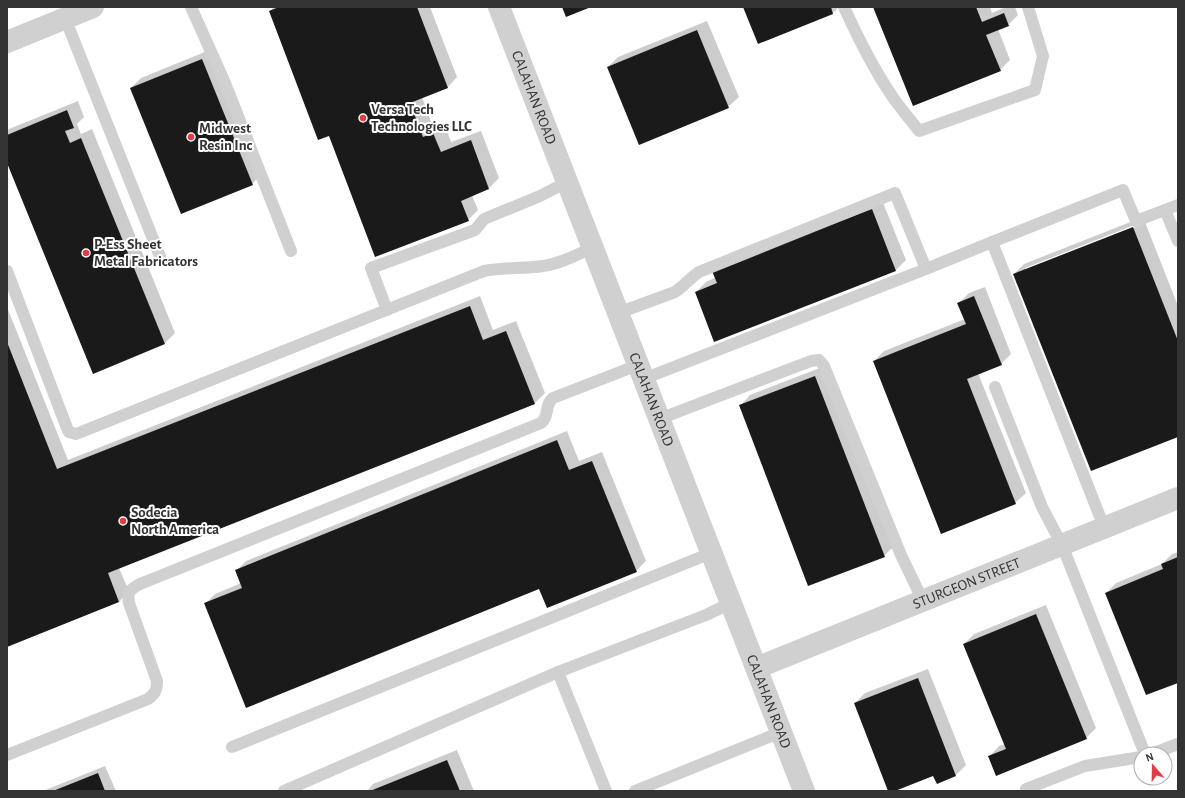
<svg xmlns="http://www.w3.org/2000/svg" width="1185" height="798" font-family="'Alegreya Sans',sans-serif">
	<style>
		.shadow { fill: #0003; fill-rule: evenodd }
		.building { fill: #1a1a1a }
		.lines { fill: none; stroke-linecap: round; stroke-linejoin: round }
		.service { stroke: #d0d0d0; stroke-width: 12 }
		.minor { stroke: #d0d0d0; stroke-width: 22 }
		.tertiary { stroke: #d0d0d0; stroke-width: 22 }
		.poi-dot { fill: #e63946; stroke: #fff; stroke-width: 1.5 }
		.labels { text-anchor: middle; stroke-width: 4; stroke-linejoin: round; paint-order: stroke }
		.street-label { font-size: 15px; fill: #333; stroke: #fff }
		.poi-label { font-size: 15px; font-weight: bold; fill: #333; stroke: #fff; text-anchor: start }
	</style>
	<rect width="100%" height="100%" fill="#fff"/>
	<g class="shadow">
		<polygon points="274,7 430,7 457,77 447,88 422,97 433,127 444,123 451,142 481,131 499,178 489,188 472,195 478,210 468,220 329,135 270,11"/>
		<polygon points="745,7 839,7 833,13 759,42"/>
		<polygon points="874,7 990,7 992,13 1006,7 1015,7 1018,15 1008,25 998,29 1010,60 1000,70"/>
		<polygon points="707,21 739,97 728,107 608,67 618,57"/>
		<polygon points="212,49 262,174 252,184 131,88 141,78"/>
		<polygon points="78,101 84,117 77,124 81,134 92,129 175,333 165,343 94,372 7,160 7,131 9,129"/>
		<polygon points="882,200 906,260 896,270 696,292 706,282"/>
		<path d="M1143 217 1178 306V436L1014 274 1024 264ZM1137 224 1138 226 1025 270V268Z"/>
		<polygon points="985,287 1011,354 1001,364 978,373 1026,493 1015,503 874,361 884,351 965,319 959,303 969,293"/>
		<polygon points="480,296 493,330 516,321 545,393 535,403 119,568 129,591 119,602 7,646 7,307 68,460"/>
		<polygon points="825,366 894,546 884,556 740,406 750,395"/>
		<polygon points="567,431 579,461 602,452 646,561 636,571 539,588 205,604 215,594 241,583 236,571 246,561"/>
		<polygon points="1178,552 1178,681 1106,593 1116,583 1162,564 1172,554"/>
		<polygon points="1046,605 1096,728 1086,738 989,757 999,746 1005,744 964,644 974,634"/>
		<polygon points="928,669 966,765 956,775 934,775 892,791 889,791 855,703 865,693"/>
		<polygon points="457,750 474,791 367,791 373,784"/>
		<polygon points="105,766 116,791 43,791"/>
	</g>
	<g class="building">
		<polygon points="279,7 417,7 448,88 410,103 423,137 433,133 441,152 471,140 489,189 461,201 469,221 375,257 329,136 318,140 269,11"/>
		<polygon points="562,7 591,7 566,17"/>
		<polygon points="743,7 831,7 833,14 758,44"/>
		<polygon points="873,7 976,7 982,22 1004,13 1009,26 986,35 1001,71 913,106"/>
		<polygon points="697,30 729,108 639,145 607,67"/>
		<polygon points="202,59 253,185 181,214 130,88"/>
		<polygon points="67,110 74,128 65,131 70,143 81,138 165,344 93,374 7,163 7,135"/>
		<polygon points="872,209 896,271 714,342 695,292 717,283 712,271"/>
		<polygon points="1133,227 1178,341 1178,437 1091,471 1013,274"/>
		<polygon points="974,296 1002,365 967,379 1016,504 941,534 873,361 966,324 957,303"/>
		<polygon points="470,306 483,340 506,331 535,404 108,573 119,602 7,647 7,342 57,469"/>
		<polygon points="815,376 885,557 808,586 739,405"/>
		<polygon points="557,440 569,470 592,461 637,572 547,608 539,589 246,708 204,603 242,588 235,570"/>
		<polygon points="1178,557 1178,683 1146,695 1105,593 1163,569 1161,564"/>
		<polygon points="1036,614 1087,739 996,776 988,756 1006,749 963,644"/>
		<polygon points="918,678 956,776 937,784 933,776 895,791 888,791 854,703"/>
		<polygon points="447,760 460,791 370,791"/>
		<polygon points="98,773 105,791 53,791"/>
	</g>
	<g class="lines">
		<g class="service">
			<polyline points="191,7 225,83 291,251"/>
			<path d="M844 7C858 38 873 68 892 96 900 108 910 119 919 131L1035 90 1043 56 1028 7"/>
			<polyline points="65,18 161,259"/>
			<polyline points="1165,210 1178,241"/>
			<polyline points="926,269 992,242"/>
			<path d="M7 271 67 428 69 432 76 434 484 271C504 267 523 269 543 266 560 264 576 255 592 248"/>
			<polyline points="387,310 371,268 475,230 484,219 540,196 567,182"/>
			<path d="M618 313 675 292C684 286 690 278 699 272L895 193 926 269 643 379"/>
			<polyline points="995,387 1042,507 1062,545 1145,754"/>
			<polyline points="659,419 811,361 819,360 824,366 901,555 923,601"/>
			<polyline points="1104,527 992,242 1123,190 1136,221 1178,205"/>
			<polyline points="232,747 711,553"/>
			<polyline points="1151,754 1178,744"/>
			<path d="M7 755 148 699C155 694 157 690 157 681L129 603C127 591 130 590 140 584L541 423C550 416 544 405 553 398L638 365"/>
			<polyline points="284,791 558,672"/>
			<polyline points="606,791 558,672 706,615 731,603"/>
			<polyline points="635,791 781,732"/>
			<polyline points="1026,791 1026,789 1085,766 1141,757"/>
		</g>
		<g class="minor">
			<path id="s1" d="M499 7 804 791"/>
			<path id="s2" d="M756 668 1178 498"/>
		</g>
		<polyline class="tertiary" points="7,42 93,7"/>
	</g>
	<g class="poi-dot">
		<circle cx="363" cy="118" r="4"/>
		<circle cx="191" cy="137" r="4"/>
		<circle cx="86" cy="253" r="4"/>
		<circle cx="123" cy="521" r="4"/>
	</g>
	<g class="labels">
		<g class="street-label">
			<text dy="5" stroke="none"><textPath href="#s1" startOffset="97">CALAHAN ROAD</textPath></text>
			<text dy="5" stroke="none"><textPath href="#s1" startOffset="421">CALAHAN ROAD</textPath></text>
			<text dy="5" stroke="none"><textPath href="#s2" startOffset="227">STURGEON STREET</textPath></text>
			<text dy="5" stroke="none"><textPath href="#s1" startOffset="745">CALAHAN ROAD</textPath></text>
		</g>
		<g class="poi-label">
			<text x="371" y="114">Versa Tech<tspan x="371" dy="17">Technologies LLC</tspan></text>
			<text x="199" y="133">Midwest<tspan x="199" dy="17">Resin Inc</tspan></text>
			<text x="94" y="249">P-Ess Sheet<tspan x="94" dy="17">Metal Fabricators</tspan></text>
			<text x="131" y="517">Sodecia<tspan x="131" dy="17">North America</tspan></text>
		</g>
	</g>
	<rect width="1185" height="798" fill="none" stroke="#333333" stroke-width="16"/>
	<g transform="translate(1153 766) rotate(340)"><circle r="19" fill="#ffffff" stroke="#adadad"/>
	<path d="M0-3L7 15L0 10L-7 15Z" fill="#e63946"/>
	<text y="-6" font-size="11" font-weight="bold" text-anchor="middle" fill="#333333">N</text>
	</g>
</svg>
